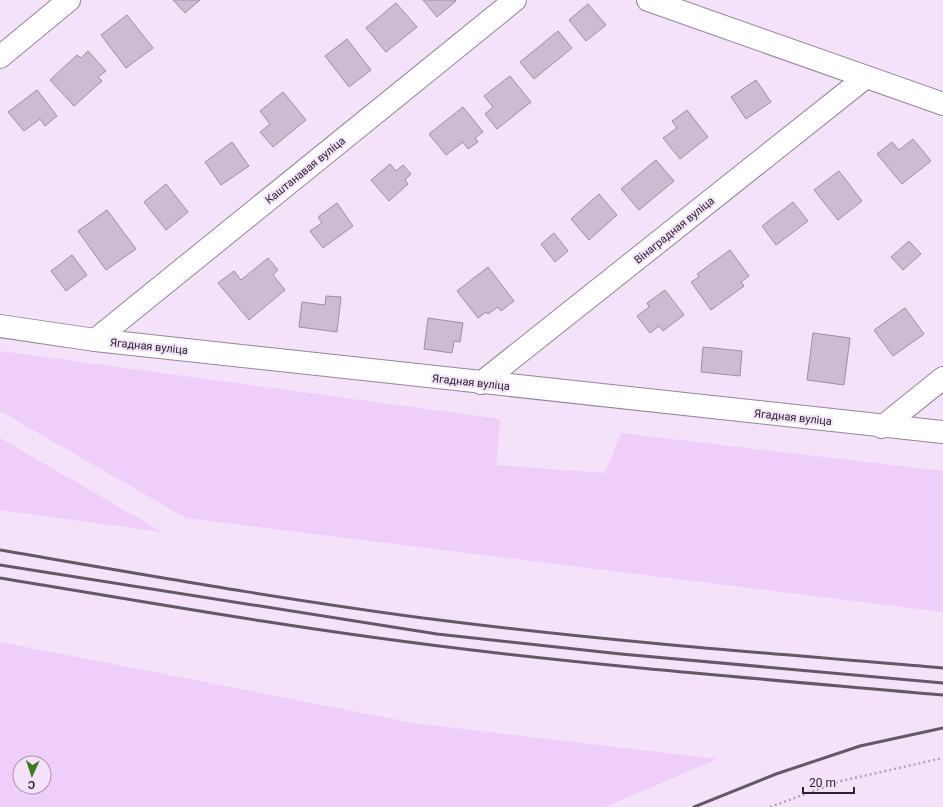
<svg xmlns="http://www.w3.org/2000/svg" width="943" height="807" font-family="Roboto,sans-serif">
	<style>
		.green { fill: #efcefa; fill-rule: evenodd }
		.building { fill: #ccbcd2; stroke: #9e8ea3 }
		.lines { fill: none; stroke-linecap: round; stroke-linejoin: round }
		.minor-casing { stroke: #95859a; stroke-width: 24 }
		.path { stroke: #b1a3b6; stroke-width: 2.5; stroke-dasharray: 2 3; stroke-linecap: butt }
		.minor { stroke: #fff; stroke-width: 22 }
		.rail { stroke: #625965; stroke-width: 3 }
		.labels { text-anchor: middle; stroke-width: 4; stroke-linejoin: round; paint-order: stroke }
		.street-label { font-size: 11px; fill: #2a242c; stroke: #f3e2fa }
	</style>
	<rect width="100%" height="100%" fill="#f3e2fa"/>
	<g class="green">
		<polygon points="0,351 500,419 496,465 605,473 621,433 943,471 943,612 186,518 0,411"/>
		<polygon points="0,438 162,532 0,510"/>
		<path d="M0 642 414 723 717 759 605 807H0ZM20 763H44V787H20Z"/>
	</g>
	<g class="building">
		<polygon points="173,0 200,0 185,13"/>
		<polygon points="423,0 455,0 456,1 437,17"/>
		<polygon points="396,3 417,27 386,52 366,28"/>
		<polygon points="588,4 606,25 586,41 569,20"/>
		<polygon points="127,15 153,48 126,68 101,35"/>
		<polygon points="558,31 572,48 534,79 520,62"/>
		<polygon points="347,39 371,70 349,87 325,56"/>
		<polygon points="88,51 106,71 98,77 102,81 74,106 50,80 77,55 81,58"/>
		<polygon points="510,76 531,102 497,129 485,114 493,107 484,96"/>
		<polygon points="756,80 771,102 746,119 731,97"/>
		<polygon points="37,90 57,116 45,126 40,119 24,131 8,112"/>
		<polygon points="283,92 306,120 273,147 260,132 270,124 260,111"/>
		<polygon points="463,107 483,132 475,138 478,142 468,149 463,142 446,155 429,134"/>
		<polygon points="687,110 708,137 680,159 663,138 677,128 672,121"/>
		<polygon points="913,139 931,161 902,184 877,154 892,142 899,150"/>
		<polygon points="232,142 249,166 221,185 205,162"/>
		<polygon points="656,160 674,181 639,210 621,189"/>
		<polygon points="390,164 396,171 403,165 411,174 405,180 408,184 389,201 371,180"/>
		<polygon points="839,171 862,201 838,220 814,190"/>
		<polygon points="166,184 188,212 166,230 144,202"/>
		<polygon points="599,194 617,215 589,240 571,219"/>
		<polygon points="793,202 808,221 776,245 762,226"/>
		<polygon points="337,203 353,226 323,248 310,231 322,223 318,217"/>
		<polygon points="107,210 136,249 106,270 78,231"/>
		<polygon points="554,233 568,251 555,262 541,244"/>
		<polygon points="909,241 921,254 903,270 891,257"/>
		<polygon points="730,250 749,276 741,282 744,286 711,310 691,282 699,277 697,274"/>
		<polygon points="72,255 87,275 66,291 51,271"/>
		<polygon points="268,258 278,270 273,275 285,290 249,320 218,283 234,271 241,280"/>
		<polygon points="488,267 514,301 501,311 498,307 488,314 486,312 478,318 457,291"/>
		<polygon points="665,290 684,315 663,331 659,326 650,333 637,316 649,307 647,303"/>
		<polygon points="326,296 341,297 337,332 299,327 302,302 325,305"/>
		<polygon points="905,308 924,334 893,356 874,330"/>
		<polygon points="428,318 463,323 460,342 454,341 452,353 424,349"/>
		<polygon points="813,333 850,338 844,385 807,380"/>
		<polygon points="703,347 742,351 740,376 701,372"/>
	</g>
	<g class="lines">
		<defs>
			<g id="minor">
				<polyline points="648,0 943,104"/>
				<polyline points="0,57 69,0"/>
				<polyline points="0,326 95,340 943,432"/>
				<polyline points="95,340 515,0"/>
				<polyline points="481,383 866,77"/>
				<polyline points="882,427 943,378"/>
			</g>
		</defs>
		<use href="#minor" class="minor-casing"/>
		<polyline class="path" points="770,807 841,781 943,758"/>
		<use href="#minor" class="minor"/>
		<g class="rail">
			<path d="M0 550C146 575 292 601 439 620 606 641 775 654 943 668"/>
			<polyline points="0,565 437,634 621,654 943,683"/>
			<path d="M0 578C146 602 292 628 439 646 607 667 775 680 943 695"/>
			<polyline points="694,807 776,774 860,746 943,728"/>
		</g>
	</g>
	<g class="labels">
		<g class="street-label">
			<text transform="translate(305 170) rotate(-39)" y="4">Каштанавая вуліца</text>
			<text transform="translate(674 230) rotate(-39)" y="4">Вінаградная вуліца</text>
			<text transform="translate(149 346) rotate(6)" y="4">Ягадная вуліца</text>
			<text transform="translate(471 382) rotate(6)" y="4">Ягадная вуліца</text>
			<text transform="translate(793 417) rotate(6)" y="4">Ягадная вуліца</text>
		</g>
	</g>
	<g transform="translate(32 775) rotate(183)"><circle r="19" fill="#f3e2fa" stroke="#a396a8"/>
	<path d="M0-3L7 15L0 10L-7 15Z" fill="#3c7c1b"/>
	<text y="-6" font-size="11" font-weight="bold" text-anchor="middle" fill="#2a242c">С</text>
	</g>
	<path d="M803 787v6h51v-6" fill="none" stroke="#2a242c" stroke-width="2"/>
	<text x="809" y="787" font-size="12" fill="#2a242c" stroke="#f3e2fa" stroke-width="3" paint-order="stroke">20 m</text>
</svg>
